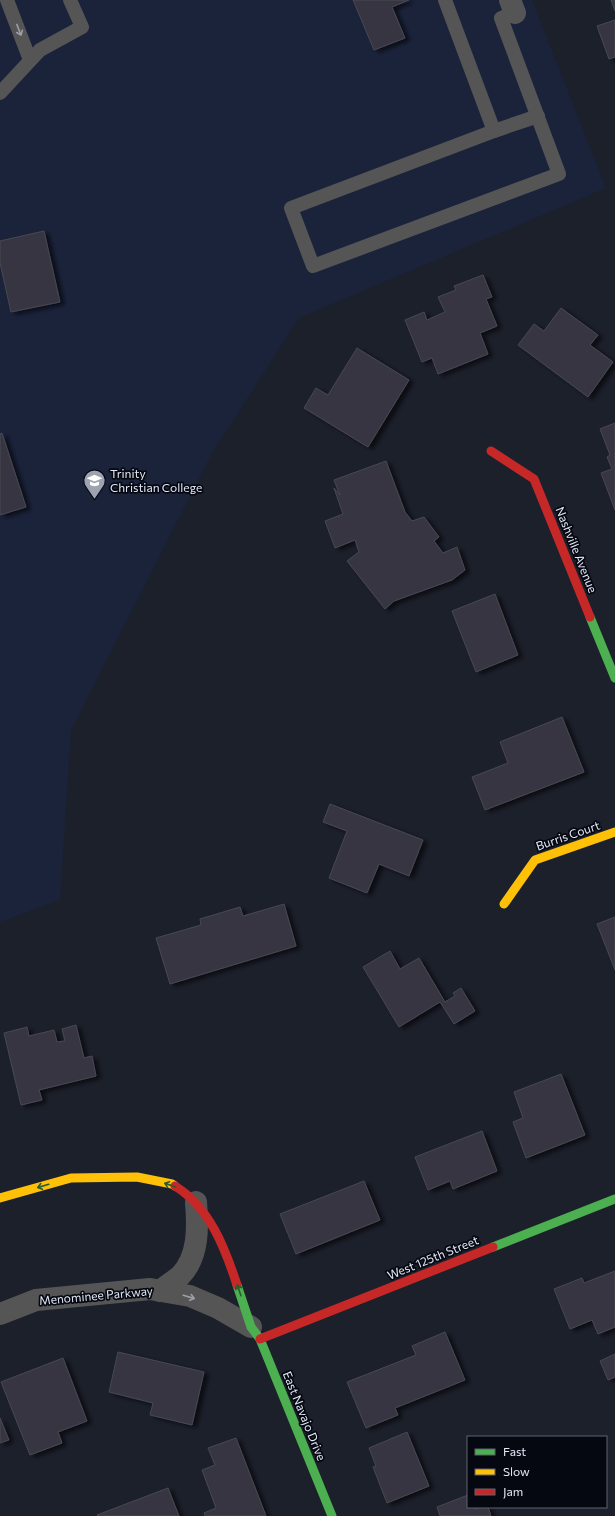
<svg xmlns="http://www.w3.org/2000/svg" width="615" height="1516" font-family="Commissioner,sans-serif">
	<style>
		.built { fill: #1b233b }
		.building { fill: #373642; stroke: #484852; filter: url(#shadow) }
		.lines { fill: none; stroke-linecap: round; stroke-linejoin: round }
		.lane { stroke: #565556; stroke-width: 14 }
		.street { stroke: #565556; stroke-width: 22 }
		.fast { stroke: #4caf50; stroke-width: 9 }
		.slow { stroke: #ffc107; stroke-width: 9 }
		.jam { stroke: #c62828; stroke-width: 9 }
		.oneway { stroke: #9c9fa6 }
		.oneway2 { stroke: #295c30 }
		.labels { text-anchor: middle; stroke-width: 3.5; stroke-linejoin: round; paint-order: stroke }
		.poi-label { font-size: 12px; fill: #e3e9f7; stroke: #060811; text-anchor: start }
		.street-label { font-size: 12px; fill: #e3e9f7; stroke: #060811 }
	</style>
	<defs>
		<filter id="shadow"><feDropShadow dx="4.5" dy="2.5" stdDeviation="2" flood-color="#0009"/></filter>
	</defs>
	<rect width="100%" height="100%" fill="#1c202b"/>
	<polygon class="built" points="0,0 532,0 606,188 299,318 212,453 71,730 60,900 0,922"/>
	<g class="building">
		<polygon points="353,0 409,0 392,7 405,38 374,50"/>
		<polygon points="611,0 615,0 615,11"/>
		<polygon points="615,20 615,57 609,59 597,26"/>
		<polygon points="44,231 60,302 11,312 0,263 0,241"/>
		<polygon points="483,275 492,297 486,299 497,326 480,333 488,354 438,374 432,358 422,362 405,320 424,312 427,320 445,312 438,297 456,290 454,286"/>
		<polygon points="561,308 598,335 590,345 613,362 588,397 518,345 534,324 544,331"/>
		<polygon points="357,348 409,380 368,447 304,408 316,388 328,395"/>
		<polygon points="615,423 615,510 601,473 612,469 607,457 610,455 600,429"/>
		<polygon points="2,433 26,507 0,515 0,434"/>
		<polygon points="386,461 405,512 412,521 424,517 439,537 434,541 443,553 457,547 465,570 452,580 394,601 385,609 347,561 359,552 355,540 335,548 325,521 343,514 334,488 340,495 334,480"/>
		<polygon points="495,594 518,655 476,672 452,611"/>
		<polygon points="562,717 584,772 485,810 472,777 508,763 500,742"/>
		<polygon points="330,804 423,840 409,876 379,864 367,893 329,878 347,831 323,822"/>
		<polygon points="284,904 296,946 170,984 156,938 201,925 200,919 240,907 243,916"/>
		<polygon points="615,917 615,970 597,924"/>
		<polygon points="390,951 400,969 419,958 445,1002 455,996 453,993 461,988 475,1011 454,1024 440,1002 399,1027 363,967"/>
		<polygon points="76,1025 84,1058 92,1056 96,1076 39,1090 42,1100 21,1105 4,1033 27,1027 29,1036 54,1030 57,1042 65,1041 62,1029"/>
		<polygon points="561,1074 585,1135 526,1158 513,1122 523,1118 514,1092"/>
		<polygon points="482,1131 497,1171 453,1189 450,1181 428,1190 415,1157"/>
		<polygon points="364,1181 380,1220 296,1254 280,1214"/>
		<polygon points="615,1271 615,1327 598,1334 592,1320 570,1329 554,1289 582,1278 584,1283"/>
		<polygon points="445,1332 465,1380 395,1408 398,1415 366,1428 347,1382 416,1355 412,1346"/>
		<polygon points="118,1352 204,1372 192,1425 150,1415 153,1403 109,1392"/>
		<polygon points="615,1354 615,1377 608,1380 600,1361"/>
		<polygon points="63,1358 87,1421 58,1432 62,1443 30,1455 1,1382"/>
		<polygon points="0,1418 9,1440 0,1443"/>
		<polygon points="407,1432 429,1486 387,1503 373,1467 376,1466 369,1448"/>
		<polygon points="236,1438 266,1516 205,1516 204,1513 216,1508 202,1470 215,1465 208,1448"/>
		<polygon points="168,1488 179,1516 98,1516 97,1515"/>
		<polygon points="468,1495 468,1507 475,1507 475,1509 480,1507 488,1507 491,1516 440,1516 437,1507"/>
	</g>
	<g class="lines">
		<g class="lane">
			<polyline points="7,0 30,60"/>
			<polyline points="445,0 494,131 291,208 313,266 559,174 501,18 515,13"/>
			<polyline points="0,93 40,50 82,27 70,0"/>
			<polyline points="494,131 538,116"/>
		</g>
		<g class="street">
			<polyline points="510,0 515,13"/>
			<path d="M160 1291C166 1286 174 1281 180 1276 199 1257 198 1227 196 1202"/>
			<polyline points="0,1314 36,1300 150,1289 190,1296 218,1308 251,1327"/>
		</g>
		<g class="fast">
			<polyline points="590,617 615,678"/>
			<polyline points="493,1247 615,1199"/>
			<polyline points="237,1285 251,1327 260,1339 332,1516"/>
		</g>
		<g class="slow">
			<polyline points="504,904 535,860 615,832"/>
			<polyline points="0,1198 71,1178 137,1177 172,1184 175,1186"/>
		</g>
		<g class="jam">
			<polyline points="491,451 534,479 590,617"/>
			<path d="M175 1186C210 1208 225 1248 237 1285"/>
			<polyline points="260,1339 493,1247"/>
		</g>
	</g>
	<defs><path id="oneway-shaft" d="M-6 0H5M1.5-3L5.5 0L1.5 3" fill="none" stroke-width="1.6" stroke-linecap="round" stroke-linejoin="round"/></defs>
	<g class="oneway">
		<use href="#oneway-shaft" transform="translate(19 30) rotate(69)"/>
		<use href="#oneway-shaft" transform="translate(189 1297) rotate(16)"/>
	</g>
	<g class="oneway2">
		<use href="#oneway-shaft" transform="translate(170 1185) rotate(-161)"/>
		<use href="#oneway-shaft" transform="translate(43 1186) rotate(164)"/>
		<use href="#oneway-shaft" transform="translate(239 1290) rotate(-109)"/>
	</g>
	<defs>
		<symbol id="university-pin" viewBox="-11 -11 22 30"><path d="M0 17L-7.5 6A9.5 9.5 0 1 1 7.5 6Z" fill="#9da3b0" stroke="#060811"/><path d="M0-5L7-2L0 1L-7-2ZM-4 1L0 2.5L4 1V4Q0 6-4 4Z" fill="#fff"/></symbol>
	</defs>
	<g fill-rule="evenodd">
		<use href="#university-pin" x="82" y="468" width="25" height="34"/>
	</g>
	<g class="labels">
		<g class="poi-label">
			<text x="110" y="478">Trinity<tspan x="110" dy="14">Christian College</tspan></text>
		</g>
		<g class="street-label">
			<text transform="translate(576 550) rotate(68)" y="4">Nashville Avenue</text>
			<text transform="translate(568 836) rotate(-19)" y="4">Burris Court</text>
			<text transform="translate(433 1258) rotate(-22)" y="4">West 125th Street</text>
			<text transform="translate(96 1296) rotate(-5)" y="4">Menominee Parkway</text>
			<text transform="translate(304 1416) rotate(68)" y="4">East Navajo Drive</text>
		</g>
	</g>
	<rect x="467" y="1436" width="140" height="72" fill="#060811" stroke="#5e626d"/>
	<rect x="475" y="1449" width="20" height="6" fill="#4caf50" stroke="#5e626d"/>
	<text x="503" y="1456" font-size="12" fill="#e3e9f7">Fast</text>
	<rect x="475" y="1469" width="20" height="6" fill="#ffc107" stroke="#5e626d"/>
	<text x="503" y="1476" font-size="12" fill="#e3e9f7">Slow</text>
	<rect x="475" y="1489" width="20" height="6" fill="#c62828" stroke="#5e626d"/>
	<text x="503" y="1496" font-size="12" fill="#e3e9f7">Jam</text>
</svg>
